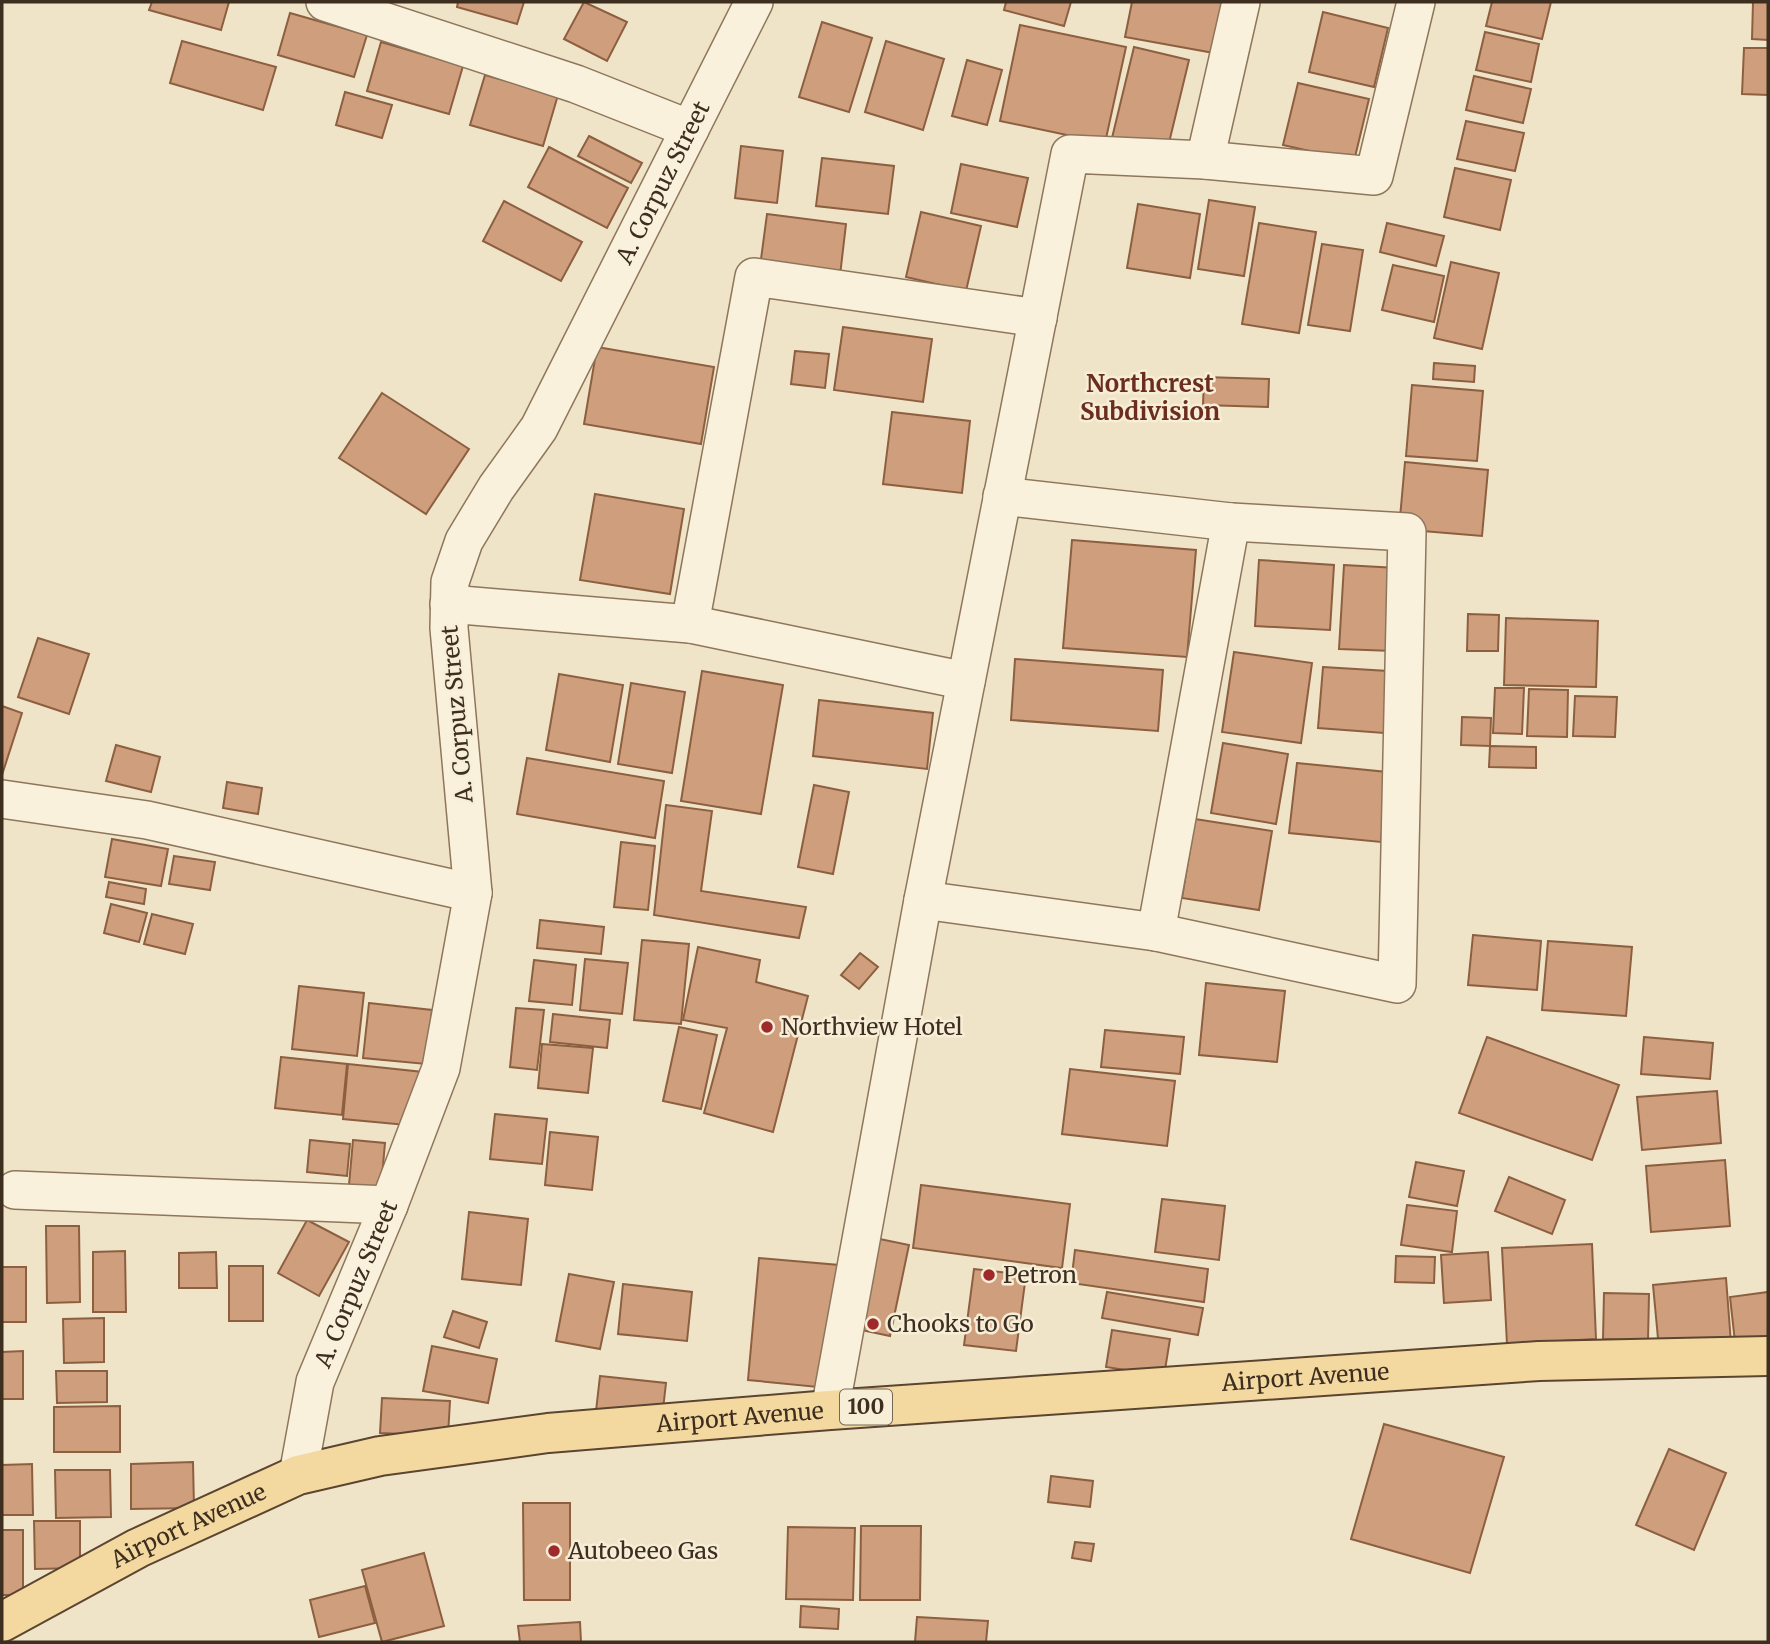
<svg xmlns="http://www.w3.org/2000/svg" width="1770" height="1644" font-family="Merriweather,serif">
	<style>
		.building { fill: #cf9f7d; stroke: #8d5f41; stroke-width: 2 }
		.lines { fill: none; stroke-linecap: round; stroke-linejoin: round }
		.street-casing { stroke: #8d765c; stroke-width: 40 }
		.primary-casing { stroke: #5b4430; stroke-width: 42 }
		.street { stroke: #faf1dc; stroke-width: 37 }
		.primary { stroke: #f3d9a0; stroke-width: 38 }
		.poi-dot { fill: #9e2a2b; stroke: #f7eed8; stroke-width: 2.5 }
		.labels { text-anchor: middle; stroke-width: 5; stroke-linejoin: round; paint-order: stroke }
		.shield { fill: #f7eed8; stroke: #756857; stroke-width: 2 }
		.shield-label { font-size: 21px; font-weight: bold; fill: #3d2e20 }
		.street-label { font-size: 23px; fill: #3d2e20; stroke: #f7eed8 }
		.poi-label { font-size: 23px; fill: #3d2e20; stroke: #f7eed8; text-anchor: start }
		.neighbourhood-label { font-size: 24px; font-weight: bold; fill: #6b2e1e; stroke: #f7eed8 }
	</style>
	<rect width="100%" height="100%" fill="#f0e4c8"/>
	<g class="building">
		<polygon points="152,2 229,2 221,30 149,10"/>
		<polygon points="458,2 524,2 517,24 457,7"/>
		<polygon points="584,2 627,22 607,61 564,39"/>
		<polygon points="1006,2 1071,2 1064,26 1004,10"/>
		<polygon points="1132,2 1224,2 1214,53 1125,37"/>
		<polygon points="1492,2 1551,2 1542,39 1486,26"/>
		<polygon points="1753,2 1768,2 1768,40 1752,39"/>
		<polygon points="1323,12 1388,28 1374,87 1309,72"/>
		<polygon points="290,13 367,35 354,77 278,55"/>
		<polygon points="822,22 872,38 849,112 799,97"/>
		<polygon points="1020,25 1126,47 1105,143 1000,121"/>
		<polygon points="1485,32 1539,44 1531,82 1476,70"/>
		<polygon points="182,41 276,67 263,110 170,83"/>
		<polygon points="886,41 944,59 923,130 865,112"/>
		<polygon points="381,42 463,66 449,114 367,91"/>
		<polygon points="1134,47 1189,60 1167,151 1112,138"/>
		<polygon points="1744,48 1768,48 1768,95 1742,94"/>
		<polygon points="967,60 1002,70 987,125 952,116"/>
		<polygon points="485,75 558,95 543,146 470,125"/>
		<polygon points="1474,76 1531,89 1523,123 1466,110"/>
		<polygon points="1298,83 1369,99 1354,161 1283,145"/>
		<polygon points="345,92 392,105 382,138 336,125"/>
		<polygon points="1466,121 1524,133 1515,171 1457,159"/>
		<polygon points="589,136 642,163 631,183 578,156"/>
		<polygon points="741,146 783,151 777,203 735,198"/>
		<polygon points="549,147 628,188 607,228 528,187"/>
		<polygon points="822,158 894,166 888,214 816,206"/>
		<polygon points="961,164 1028,178 1017,227 951,213"/>
		<polygon points="1455,168 1511,180 1500,230 1444,217"/>
		<polygon points="1209,200 1255,207 1244,276 1198,269"/>
		<polygon points="504,201 582,242 561,281 483,241"/>
		<polygon points="1138,204 1200,214 1190,278 1127,268"/>
		<polygon points="921,212 981,226 966,291 906,277"/>
		<polygon points="767,214 846,224 839,284 759,274"/>
		<polygon points="1259,223 1316,232 1299,333 1242,324"/>
		<polygon points="1387,223 1444,236 1436,266 1380,252"/>
		<polygon points="1322,244 1363,250 1350,331 1308,325"/>
		<polygon points="1451,262 1499,273 1482,349 1434,338"/>
		<polygon points="1393,265 1444,276 1434,322 1382,310"/>
		<polygon points="843,327 932,339 923,402 834,390"/>
		<polygon points="597,347 714,367 701,444 584,424"/>
		<polygon points="795,351 829,354 825,388 791,384"/>
		<polygon points="1434,363 1475,366 1474,382 1433,379"/>
		<polygon points="1204,377 1269,379 1268,407 1203,405"/>
		<polygon points="1412,385 1483,391 1477,461 1406,456"/>
		<polygon points="382,393 469,449 426,514 339,458"/>
		<polygon points="892,412 970,421 962,493 883,484"/>
		<polygon points="1405,462 1488,470 1482,536 1399,529"/>
		<polygon points="595,494 684,509 670,594 580,580"/>
		<polygon points="1072,540 1196,550 1187,657 1063,648"/>
		<polygon points="1259,560 1334,565 1330,630 1255,626"/>
		<polygon points="1344,565 1397,568 1393,651 1339,649"/>
		<polygon points="1468,614 1499,615 1498,651 1467,651"/>
		<polygon points="1506,618 1598,621 1596,687 1504,685"/>
		<polygon points="38,638 89,654 69,714 18,697"/>
		<polygon points="1234,652 1312,663 1301,743 1222,732"/>
		<polygon points="1015,659 1163,670 1158,731 1011,720"/>
		<polygon points="1323,667 1388,671 1384,733 1318,728"/>
		<polygon points="702,671 783,685 761,814 681,801"/>
		<polygon points="559,674 623,685 610,762 546,750"/>
		<polygon points="631,683 685,692 672,773 618,764"/>
		<polygon points="1495,688 1524,688 1522,734 1493,733"/>
		<polygon points="1529,689 1568,690 1567,737 1527,736"/>
		<polygon points="1575,696 1617,697 1615,737 1573,736"/>
		<polygon points="819,700 933,713 927,769 813,756"/>
		<polygon points="2,706 22,713 2,775"/>
		<polygon points="1462,717 1491,718 1490,746 1461,745"/>
		<polygon points="1223,743 1288,754 1276,824 1211,813"/>
		<polygon points="116,745 160,757 151,792 106,781"/>
		<polygon points="1490,746 1536,747 1536,768 1489,767"/>
		<polygon points="527,758 664,781 655,838 517,814"/>
		<polygon points="1297,763 1387,772 1381,842 1289,833"/>
		<polygon points="227,782 262,788 258,814 223,808"/>
		<polygon points="814,785 849,792 833,874 798,867"/>
		<polygon points="666,805 712,811 701,891 806,907 799,938 654,915"/>
		<polygon points="1195,819 1272,831 1259,910 1182,898"/>
		<polygon points="112,839 168,849 161,886 105,877"/>
		<polygon points="621,842 655,846 648,910 614,907"/>
		<polygon points="174,856 215,862 210,890 169,884"/>
		<polygon points="109,882 146,889 144,904 106,897"/>
		<polygon points="111,904 147,913 139,942 104,933"/>
		<polygon points="152,914 193,924 185,954 144,944"/>
		<polygon points="540,920 604,927 601,954 537,948"/>
		<polygon points="1473,935 1541,941 1537,990 1468,985"/>
		<polygon points="642,940 689,944 681,1024 634,1020"/>
		<polygon points="1548,941 1632,947 1626,1016 1542,1010"/>
		<polygon points="698,947 760,960 756,982 808,996 773,1132 704,1113 727,1028 683,1020"/>
		<polygon points="860,953 878,967 859,989 841,975"/>
		<polygon points="585,959 628,963 622,1014 580,1010"/>
		<polygon points="534,960 576,965 572,1005 529,1001"/>
		<polygon points="1206,983 1285,991 1277,1062 1199,1055"/>
		<polygon points="299,986 364,993 357,1056 292,1049"/>
		<polygon points="369,1003 432,1010 426,1064 363,1058"/>
		<polygon points="516,1008 544,1010 537,1070 510,1067"/>
		<polygon points="553,1014 610,1020 607,1048 550,1042"/>
		<polygon points="679,1027 717,1035 701,1109 663,1101"/>
		<polygon points="1105,1030 1184,1037 1180,1074 1101,1067"/>
		<polygon points="1487,1037 1619,1085 1592,1160 1459,1113"/>
		<polygon points="1644,1037 1713,1043 1710,1079 1641,1074"/>
		<polygon points="542,1044 593,1048 588,1093 538,1088"/>
		<polygon points="281,1057 347,1064 342,1115 275,1108"/>
		<polygon points="348,1064 423,1072 417,1126 343,1119"/>
		<polygon points="1070,1069 1175,1081 1167,1146 1062,1134"/>
		<polygon points="1717,1091 1721,1143 1642,1150 1637,1097"/>
		<polygon points="495,1114 547,1119 542,1164 490,1159"/>
		<polygon points="550,1132 598,1137 592,1190 545,1185"/>
		<polygon points="310,1140 350,1144 347,1176 307,1172"/>
		<polygon points="353,1140 385,1143 381,1188 349,1185"/>
		<polygon points="1725,1160 1730,1226 1651,1232 1646,1166"/>
		<polygon points="1416,1162 1464,1171 1457,1206 1409,1197"/>
		<polygon points="1509,1177 1565,1200 1552,1234 1495,1211"/>
		<polygon points="921,1185 1070,1204 1062,1268 913,1248"/>
		<polygon points="1162,1199 1225,1206 1219,1260 1155,1252"/>
		<polygon points="1407,1205 1457,1211 1452,1252 1401,1245"/>
		<polygon points="469,1212 528,1219 521,1285 462,1279"/>
		<polygon points="307,1220 349,1242 319,1296 278,1273"/>
		<polygon points="46,1226 79,1226 80,1302 47,1303"/>
		<polygon points="870,1237 909,1245 890,1336 852,1328"/>
		<polygon points="1592,1244 1596,1339 1507,1344 1502,1248"/>
		<polygon points="1075,1250 1208,1269 1204,1302 1071,1283"/>
		<polygon points="125,1251 126,1312 93,1312 93,1252"/>
		<polygon points="216,1252 217,1288 179,1288 179,1253"/>
		<polygon points="1488,1252 1491,1300 1444,1303 1441,1255"/>
		<polygon points="1396,1256 1435,1257 1434,1283 1395,1282"/>
		<polygon points="759,1258 839,1265 828,1388 748,1380"/>
		<rect x="229" y="1266" width="34" height="55"/>
		<rect x="2" y="1267" width="24" height="55"/>
		<polygon points="974,1269 1026,1275 1016,1351 964,1345"/>
		<polygon points="569,1274 614,1282 600,1349 556,1341"/>
		<polygon points="1726,1278 1731,1343 1659,1349 1653,1285"/>
		<polygon points="623,1284 692,1292 687,1341 618,1334"/>
		<polygon points="1107,1292 1203,1308 1198,1335 1102,1318"/>
		<polygon points="1768,1292 1768,1338 1735,1342 1730,1297"/>
		<polygon points="1604,1293 1649,1294 1648,1341 1603,1339"/>
		<polygon points="453,1311 487,1322 479,1348 444,1337"/>
		<polygon points="104,1318 104,1362 64,1363 63,1319"/>
		<polygon points="1112,1330 1170,1339 1164,1376 1106,1367"/>
		<polygon points="432,1346 497,1359 488,1403 423,1391"/>
		<polygon points="23,1351 23,1399 2,1399 2,1352"/>
		<polygon points="56,1371 107,1371 107,1402 57,1403"/>
		<polygon points="600,1376 666,1383 662,1418 596,1411"/>
		<polygon points="382,1398 450,1401 448,1436 380,1433"/>
		<polygon points="120,1406 120,1452 54,1452 54,1407"/>
		<polygon points="1384,1424 1504,1457 1470,1573 1351,1539"/>
		<polygon points="1669,1449 1726,1473 1694,1550 1636,1525"/>
		<polygon points="193,1462 194,1508 131,1509 131,1464"/>
		<polygon points="32,1464 33,1515 2,1515 2,1465"/>
		<polygon points="55,1470 110,1470 111,1517 56,1518"/>
		<polygon points="1051,1476 1093,1481 1090,1507 1048,1502"/>
		<polygon points="523,1503 570,1503 570,1600 524,1600"/>
		<polygon points="34,1521 80,1521 80,1568 35,1569"/>
		<polygon points="861,1526 921,1526 920,1600 860,1600"/>
		<polygon points="788,1527 855,1528 853,1600 786,1599"/>
		<rect x="2" y="1530" width="21" height="65"/>
		<polygon points="1075,1542 1094,1544 1091,1561 1072,1558"/>
		<polygon points="424,1553 444,1626 382,1642 362,1570"/>
		<polygon points="365,1586 375,1623 319,1637 310,1600"/>
		<polygon points="801,1606 839,1609 838,1629 800,1627"/>
		<polygon points="917,1617 988,1621 986,1642 915,1642"/>
		<polygon points="580,1622 581,1642 520,1642 518,1626"/>
	</g>
	<g class="lines">
		<defs>
			<g id="street">
				<polyline points="325,2 576,84 690,129"/>
				<polyline points="1205,160 1241,2"/>
				<polyline points="449,604 690,624"/>
				<polyline points="966,681 690,624 754,277 1038,318"/>
				<polyline points="2,799 147,820 473,893"/>
				<polyline points="923,900 1070,154 1205,160 1374,176 1416,2"/>
				<polyline points="1156,932 1231,522"/>
				<polyline points="15,1190 389,1205"/>
				<polyline points="830,1410 923,900 1156,932 1397,984 1407,532 1231,522 1002,496"/>
				<path id="s1" d="M298 1475 315 1382 389 1205 441 1068 473 893 449 628 450 582 464 541 496 488 539 428 754 2"/>
			</g>
			<g id="primary">
				<path id="s2" d="M2 1622 138 1548 298 1475 380 1456 548 1433 830 1410 1539 1361 1768 1356"/>
			</g>
		</defs>
		<use href="#street" class="street-casing"/>
		<use href="#primary" class="primary-casing"/>
		<use href="#street" class="street"/>
		<use href="#primary" class="primary"/>
	</g>
	<g class="poi-dot">
		<circle cx="767" cy="1027" r="7"/>
		<circle cx="989" cy="1275" r="7"/>
		<circle cx="873" cy="1324" r="7"/>
		<circle cx="554" cy="1551" r="7"/>
	</g>
	<g class="labels">
		<rect class="shield" x="840" y="1389.5" width="52" height="35" rx="5"/>
		<g class="shield-label">
			<text x="866" y="1414">100</text>
		</g>
		<g class="street-label">
			<text dy="8" stroke="none"><textPath href="#s1" startOffset="1377">A. Corpuz Street</textPath></text>
			<text transform="translate(457 714) rotate(-95)" y="8">A. Corpuz Street</text>
			<text dy="8" stroke="none"><textPath href="#s1" startOffset="201">A. Corpuz Street</textPath></text>
			<text dy="8" stroke="none"><textPath href="#s2" startOffset="1344">Airport Avenue</textPath></text>
			<text dy="8" stroke="none"><textPath href="#s2" startOffset="777">Airport Avenue</textPath></text>
			<text dy="8" stroke="none"><textPath href="#s2" startOffset="210">Airport Avenue</textPath></text>
		</g>
		<g class="poi-label">
			<text x="781" y="1035">Northview Hotel</text>
			<text x="1003" y="1283">Petron</text>
			<text x="887" y="1332">Chooks to Go</text>
			<text x="568" y="1559">Autobeeo Gas</text>
		</g>
		<g class="neighbourhood-label">
			<text x="1150" y="392">Northcrest<tspan x="1150" dy="28">Subdivision</tspan></text>
		</g>
	</g>
	<rect width="1770" height="1644" fill="none" stroke="#3d2e20" stroke-width="7"/>
</svg>
